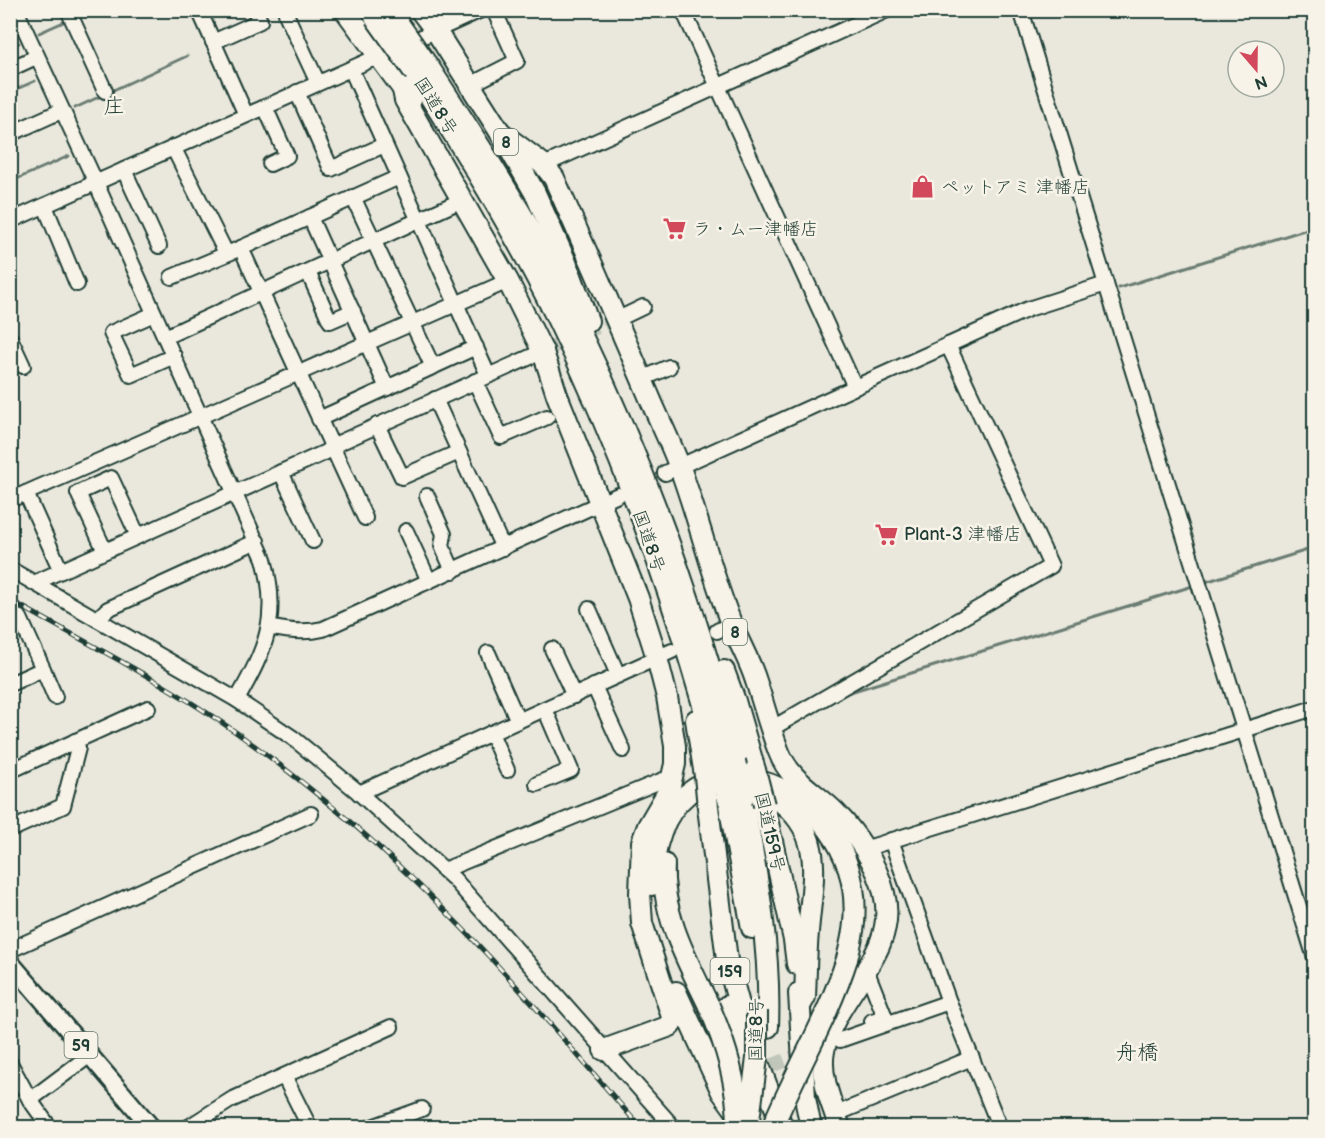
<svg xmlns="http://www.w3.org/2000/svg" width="1325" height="1138" font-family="'Balsamiq Sans','Klee One',sans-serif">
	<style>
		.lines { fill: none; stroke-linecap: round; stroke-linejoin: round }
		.stream { stroke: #6a7c72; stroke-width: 3 }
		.minor-tunnel { stroke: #c1c6bb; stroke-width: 14; stroke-dasharray: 14 7; stroke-linecap: butt }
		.minor-casing { stroke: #1f3d34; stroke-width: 18 }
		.major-casing { stroke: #1f3d34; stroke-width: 21 }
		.highway-casing { stroke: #1f3d34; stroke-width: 24 }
		.minor { stroke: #f7f3e8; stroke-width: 14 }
		.major { stroke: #f7f3e8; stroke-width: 16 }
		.highway { stroke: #f7f3e8; stroke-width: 20 }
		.rail-casing { stroke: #1f3d34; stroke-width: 5 }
		.rail { stroke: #f7f3e8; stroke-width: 3; stroke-dasharray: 9; stroke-linecap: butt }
		.highway-bridge-casing { stroke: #1f3d34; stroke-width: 24; stroke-linecap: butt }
		.highway-bridge { stroke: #f7f3e8; stroke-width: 20 }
		.labels { text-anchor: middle; stroke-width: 5; stroke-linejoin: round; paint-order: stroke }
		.shield { fill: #f7f3e8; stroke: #60746a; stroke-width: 1.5 }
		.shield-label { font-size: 16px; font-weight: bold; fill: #1f3d34 }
		.street-label { font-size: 18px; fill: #1f3d34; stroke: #f7f3e8 }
		.poi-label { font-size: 18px; fill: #1f3d34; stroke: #f7f3e8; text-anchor: start }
		.quarter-label { font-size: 21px; fill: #1f3d34; stroke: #f7f3e8 }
	</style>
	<rect width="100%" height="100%" fill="#eae8dd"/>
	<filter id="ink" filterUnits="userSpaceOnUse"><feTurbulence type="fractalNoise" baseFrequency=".0167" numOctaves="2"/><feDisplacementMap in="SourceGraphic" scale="12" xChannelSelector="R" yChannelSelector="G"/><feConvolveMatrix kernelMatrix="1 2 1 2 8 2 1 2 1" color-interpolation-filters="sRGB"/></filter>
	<g filter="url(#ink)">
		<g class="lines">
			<g class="stream">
				<polyline points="80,15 89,10"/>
				<polyline points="39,33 68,20"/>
				<polyline points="10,47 19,43"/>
				<polyline points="10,92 35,81"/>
				<polyline points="109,92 187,56"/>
				<polyline points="75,108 103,95"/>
				<polyline points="10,182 69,156"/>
				<polyline points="1119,288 1314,227"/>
				<polyline points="1202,583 1314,548"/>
				<polyline points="817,710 847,693 1196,585"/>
			</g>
			<g class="minor-tunnel">
				<polyline points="546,350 606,323"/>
				<polyline points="752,1073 810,1051"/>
			</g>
			<defs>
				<g id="minor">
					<path d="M16 10 96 183 264 559C280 618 266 648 237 700"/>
					<polyline points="68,10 105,91"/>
					<polyline points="199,10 246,115"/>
					<polyline points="683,10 855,387"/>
					<polyline points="1021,10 1314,955"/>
					<polyline points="286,14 318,83"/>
					<polyline points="213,42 260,21 255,10"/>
					<polyline points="404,45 481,10"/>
					<polyline points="10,69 36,57"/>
					<polyline points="351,69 488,375"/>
					<polyline points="470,85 517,61 494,10"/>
					<polyline points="297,92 331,169 384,145"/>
					<polyline points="265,107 287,156 270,164"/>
					<polyline points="10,134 61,111"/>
					<polyline points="173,147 226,253"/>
					<polyline points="544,165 887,10"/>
					<polyline points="124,170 159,246"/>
					<polyline points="353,197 433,367"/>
					<polyline points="45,206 77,284"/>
					<polyline points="310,217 387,388"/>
					<polyline points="10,221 386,53"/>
					<polyline points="241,248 365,518"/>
					<polyline points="308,272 330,321 353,311"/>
					<polyline points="172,277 241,248 399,177"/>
					<polyline points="154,314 111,333 131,375 174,356"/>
					<polyline points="616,320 643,307"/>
					<polyline points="165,337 462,200"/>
					<polyline points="10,338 23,366"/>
					<polyline points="642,379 669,367"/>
					<polyline points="475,381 501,437 547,417"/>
					<polyline points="435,399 503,548"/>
					<polyline points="319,419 476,347"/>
					<polyline points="377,425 402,477 459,452"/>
					<polyline points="281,472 313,541"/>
					<polyline points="665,473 1028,309 1106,284"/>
					<polyline points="26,493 61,571"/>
					<polyline points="427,496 444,534 442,546 453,571"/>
					<polyline points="10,500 508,281"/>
					<polyline points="406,531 429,581"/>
					<polyline points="105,551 78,493 111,478 138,536"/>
					<polyline points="10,569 237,700 293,738 357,791 454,879 674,1128"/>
					<polyline points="34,583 326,452 332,446 546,350"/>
					<polyline points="589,609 618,675"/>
					<polyline points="10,614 20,618 43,669 10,684"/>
					<polyline points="97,619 108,609 257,541"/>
					<path d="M269 627C286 631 307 633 323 629L618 495"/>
					<polyline points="717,631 731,624"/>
					<polyline points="552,649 574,696"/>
					<polyline points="488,653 518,721"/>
					<polyline points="43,669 55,697"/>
					<polyline points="594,686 623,750"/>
					<polyline points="771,729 1051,566 948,345"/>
					<polyline points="491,733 507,770"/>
					<polyline points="10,771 148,708"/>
					<polyline points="537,784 571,770 545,709"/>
					<polyline points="359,793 672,651"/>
					<polyline points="10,830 63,806 78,748 75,741"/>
					<polyline points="891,840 949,1002 1000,1128"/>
					<polyline points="864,849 1314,708"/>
					<polyline points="444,870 663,780 671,783"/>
					<polyline points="10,950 311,814"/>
					<polyline points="866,969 885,1017 872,1021"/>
					<polyline points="840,1040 949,1002"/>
					<polyline points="10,1063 30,1100 50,1128"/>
					<polyline points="284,1076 310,1128"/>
					<polyline points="30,1100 90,1055"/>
					<polyline points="836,1114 972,1058"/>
					<polyline points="187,1128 231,1100 391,1027"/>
					<polyline points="369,1128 422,1109"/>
				</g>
				<polyline id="major" points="10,962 152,1128"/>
				<g id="highway">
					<polyline points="345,10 411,100"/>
					<polyline points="420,10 436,31 500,132 535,193 565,260 588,321"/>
					<path d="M428 66C462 118 496 170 527 224 547 259 564 297 581 334 647 471 699 614 735 761"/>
					<path d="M415 73C465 151 513 229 554 312 626 459 680 614 721 771"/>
					<polyline points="403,90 405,100 508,281 543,352 557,395 638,598 657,658 667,697 675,746 675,764 669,790 648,826 642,842 640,894 642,923 673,1020 670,1026 604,1050"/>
					<path d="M500 132 544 165 554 178C586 250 618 323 649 396 659 420 671 443 680 468 699 519 711 573 731 623 739 643 750 661 756 681 764 705 770 729 779 752 790 781 815 792 835 812 856 833 877 864 884 893 900 955 834 994 824 1051 819 1076 832 1104 840 1128"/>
					<polyline points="724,671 735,701 755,770"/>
					<polyline points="696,720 705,776"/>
					<path d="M743 798C757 874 771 949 768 1027"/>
					<path d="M776 798C827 834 812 880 808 932 806 954 806 975 805 997L801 1004"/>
					<polyline points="728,799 752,928"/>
					<polyline points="764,805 794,940 797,964"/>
					<polyline points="708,807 727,960 747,1034 783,1128"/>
					<path d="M664 864C661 915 688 962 709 1006"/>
					<path d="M652 885C656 705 867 775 854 923 853 935 850 947 847 959"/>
					<polyline points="676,992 722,1092 741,1118"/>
					<polyline points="799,993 805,1098 811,1128"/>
					<polyline points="727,1006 735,1045 755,1095"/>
				</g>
			</defs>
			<use href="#minor" class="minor-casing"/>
			<use href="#major" class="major-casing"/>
			<use href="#highway" class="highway-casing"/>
			<use href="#minor" class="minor"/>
			<use href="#major" class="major"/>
			<use href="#highway" class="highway"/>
			<defs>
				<path id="rail" d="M10 600C94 647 182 691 259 749 308 786 357 825 401 868 487 948 563 1039 641 1128"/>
			</defs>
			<use href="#rail" class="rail-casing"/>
			<use href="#rail" class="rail"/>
			<defs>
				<g id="highway-bridge">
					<polyline points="389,10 428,66"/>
					<polyline points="375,17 415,73"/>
					<polyline points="735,761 743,798"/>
					<polyline points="755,770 764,805"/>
					<polyline points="721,771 728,799"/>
					<polyline points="705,776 708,807"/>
					<path d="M709 1006C726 1045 738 1084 738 1128"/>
					<polyline points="748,1128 757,1058 757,1011"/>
					<path d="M772 1128C796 1070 828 1018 847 959"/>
				</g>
			</defs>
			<use href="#highway-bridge" class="highway-bridge-casing"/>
			<use href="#highway-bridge" class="highway-bridge"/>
		</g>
	</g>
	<defs>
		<symbol id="shop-bare" viewBox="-9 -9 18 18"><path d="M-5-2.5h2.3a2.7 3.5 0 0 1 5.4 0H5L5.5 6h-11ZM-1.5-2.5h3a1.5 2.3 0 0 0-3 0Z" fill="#d1495b" stroke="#f7f3e8" stroke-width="2.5" paint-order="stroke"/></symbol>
		<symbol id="supermarket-bare" viewBox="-9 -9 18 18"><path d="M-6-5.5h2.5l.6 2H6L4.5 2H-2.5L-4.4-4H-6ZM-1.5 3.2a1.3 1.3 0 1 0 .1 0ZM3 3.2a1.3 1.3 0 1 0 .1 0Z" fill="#d1495b" stroke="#f7f3e8" stroke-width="2.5" paint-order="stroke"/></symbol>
	</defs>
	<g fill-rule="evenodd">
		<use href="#shop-bare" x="906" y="170" width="33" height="33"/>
		<use href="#supermarket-bare" x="658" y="212" width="33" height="33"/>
		<use href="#supermarket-bare" x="870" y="518" width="33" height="33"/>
	</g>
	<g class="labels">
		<g class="shield">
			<rect x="494" y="129" width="24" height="26" rx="4.5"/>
			<rect x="723" y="619" width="24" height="26" rx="4.5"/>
			<rect x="710.5" y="958" width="39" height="26" rx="4.5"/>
			<rect x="64.5" y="1032" width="33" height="26" rx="4.5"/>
		</g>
		<g class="shield-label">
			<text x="506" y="148">8</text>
			<text x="735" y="638">8</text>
			<text x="730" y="977">159</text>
			<text x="81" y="1051">59</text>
		</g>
		<g class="street-label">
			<text transform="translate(436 106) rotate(58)" y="6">国道8号</text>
			<text transform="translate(649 541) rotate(71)" y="6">国道8号</text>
			<text transform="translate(770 832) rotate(77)" y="6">国道159号</text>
			<text transform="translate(756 1030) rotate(-89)" y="6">国道8号</text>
		</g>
		<g class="poi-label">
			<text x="941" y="193">ペットアミ 津幡店</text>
			<text x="693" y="235">ラ・ムー津幡店</text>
			<text x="904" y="540">Plant-3 津幡店</text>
		</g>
		<g class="quarter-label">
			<text x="114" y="113">庄</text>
			<text x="1137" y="1059">舟橋</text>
		</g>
	</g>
	<rect width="1325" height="1138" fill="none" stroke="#f7f3e8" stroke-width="36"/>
	<rect x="18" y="18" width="1289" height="1102" fill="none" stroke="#1f3d34" stroke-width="2" filter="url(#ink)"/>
	<g transform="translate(1256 69) rotate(160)"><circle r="28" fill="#f7f3e8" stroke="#a1aaa0" stroke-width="1.5"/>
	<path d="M0-4.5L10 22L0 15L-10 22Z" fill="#d1495b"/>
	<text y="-9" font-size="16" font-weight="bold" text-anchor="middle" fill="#1f3d34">N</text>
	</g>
</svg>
